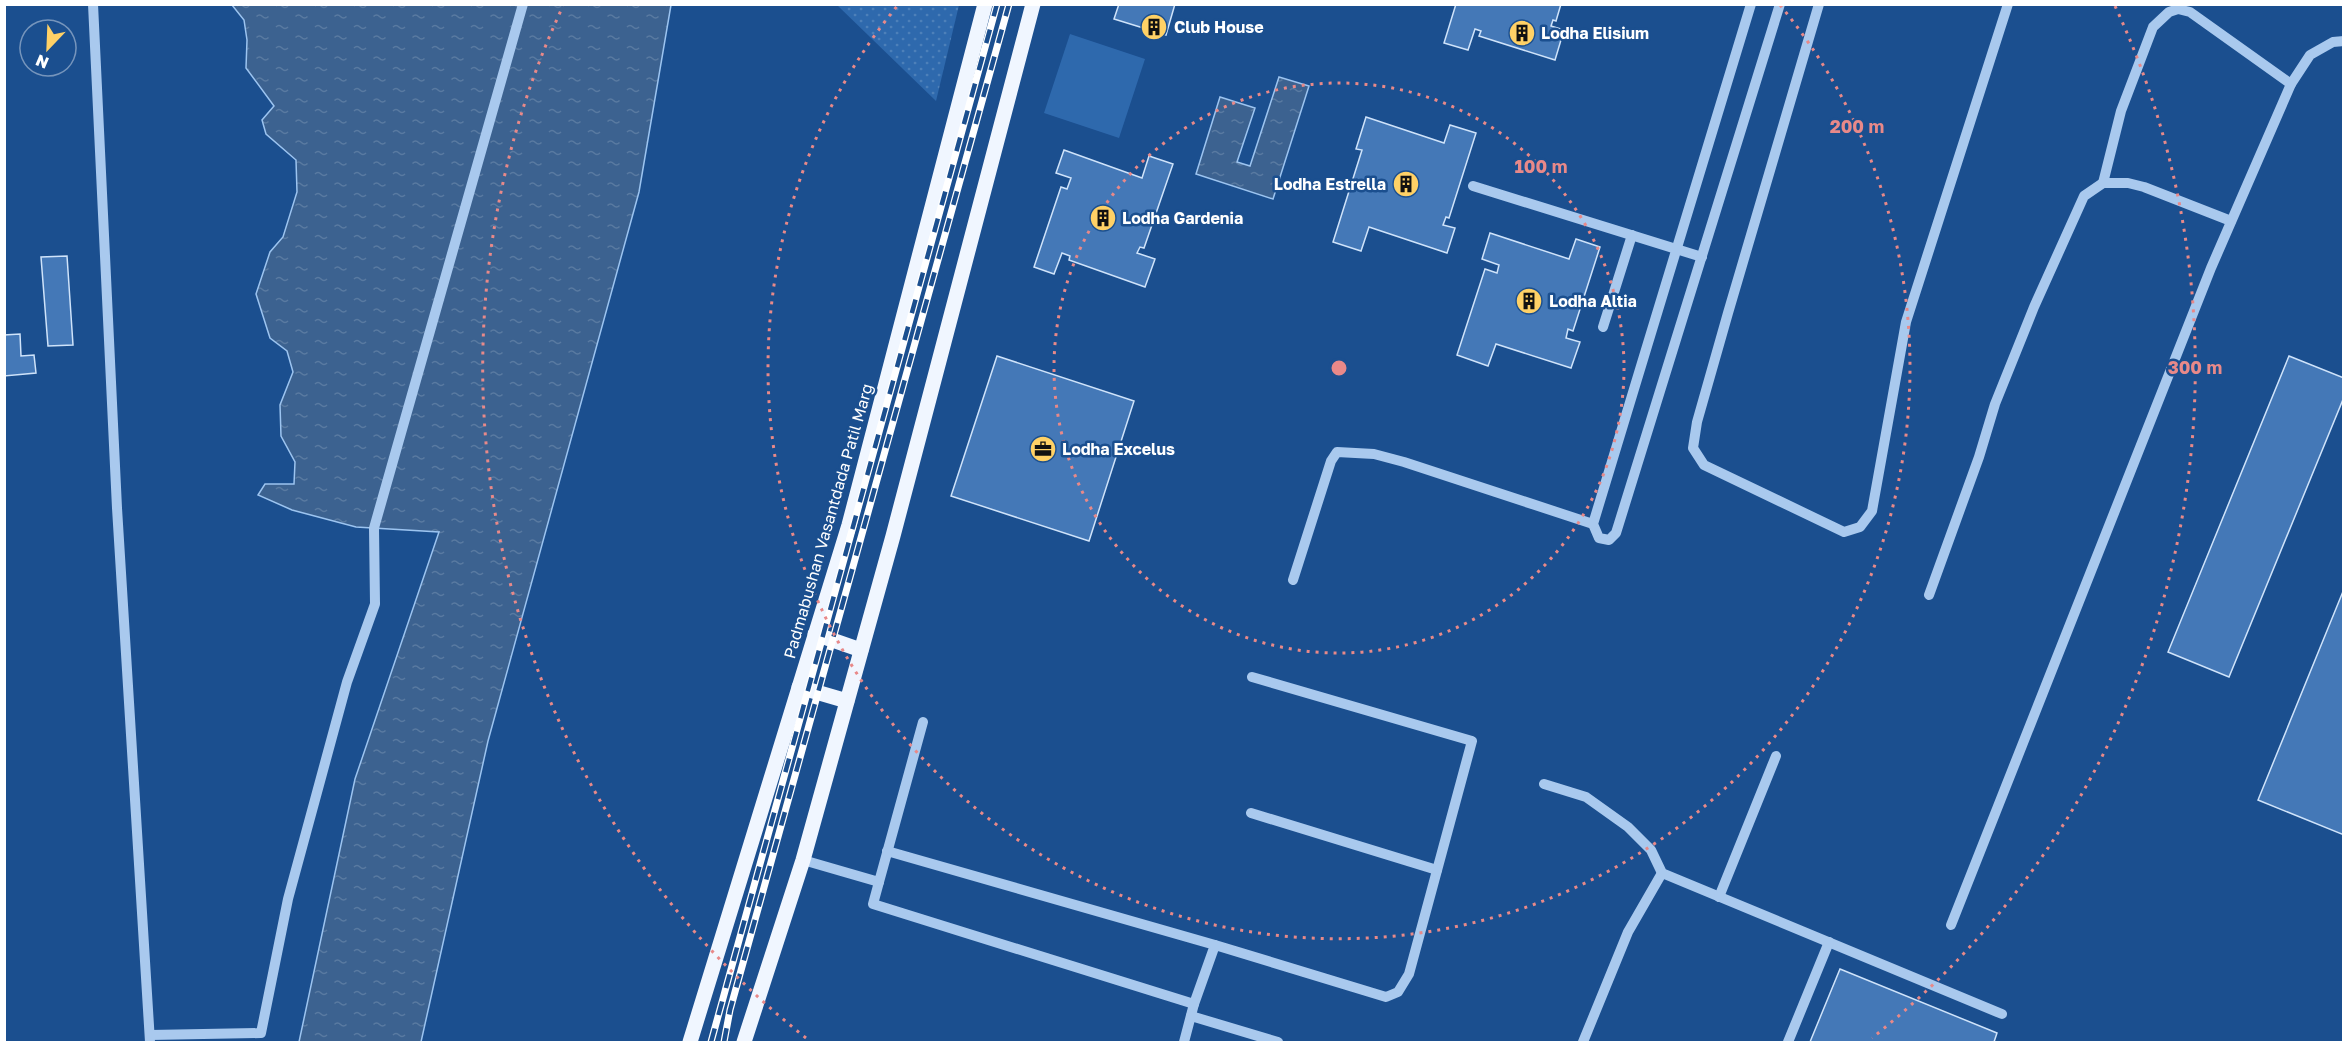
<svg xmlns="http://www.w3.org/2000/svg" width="2348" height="1047" font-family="'Golos Text',sans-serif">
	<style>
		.green { fill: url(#green-dots) }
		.pitch { fill: #2e69ad }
		.water { fill: url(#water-ripples); stroke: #9cc4f0; stroke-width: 1.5 }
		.building { fill: #4478b7; stroke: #cfe3fa; stroke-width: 1.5 }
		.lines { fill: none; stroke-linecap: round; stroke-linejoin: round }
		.minor { stroke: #a9c9ee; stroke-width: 10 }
		.major { stroke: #f0f6ff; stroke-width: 15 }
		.rail-casing { stroke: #fff; stroke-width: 7 }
		.rail { stroke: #1b4f8f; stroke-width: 4.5; stroke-dasharray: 14; stroke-linecap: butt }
		.ring { fill: none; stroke: #e88989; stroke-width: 3; stroke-dasharray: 3 6 }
		.labels { text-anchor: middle; stroke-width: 5; stroke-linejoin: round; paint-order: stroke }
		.poi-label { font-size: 16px; font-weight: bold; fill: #fff; stroke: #1b4f8f; text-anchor: start }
		.street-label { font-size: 16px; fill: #fff; stroke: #1b4f8f }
		.centre { fill: #e88989; stroke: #1b4f8f; stroke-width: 3 }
		.ring-label { font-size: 18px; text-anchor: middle; font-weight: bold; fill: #e88989; stroke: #1b4f8f; stroke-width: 5; stroke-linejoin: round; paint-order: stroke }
	</style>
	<defs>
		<pattern id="green-dots" width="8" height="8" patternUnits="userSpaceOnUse" patternTransform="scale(1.5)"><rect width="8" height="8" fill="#2e69ad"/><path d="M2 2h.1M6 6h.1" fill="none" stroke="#4d80b9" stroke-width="1.8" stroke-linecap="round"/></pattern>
		<pattern id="water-ripples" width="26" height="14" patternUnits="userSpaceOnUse" patternTransform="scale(1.5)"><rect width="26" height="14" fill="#3c6290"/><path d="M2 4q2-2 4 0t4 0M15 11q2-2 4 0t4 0" fill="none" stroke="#597aa1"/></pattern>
	</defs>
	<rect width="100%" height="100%" fill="#1b4f8f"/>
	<polygon class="green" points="837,5 959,5 936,101"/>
	<polygon class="pitch" points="1070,34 1145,59 1119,138 1044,113"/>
	<g class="water">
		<polygon points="232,5 671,5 639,192 488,741 421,1042 299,1042 355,779 439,532 356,527 292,510 258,495 265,484 294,484 295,462 281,436 280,405 293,372 287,351 270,338 256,294 270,252 283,237 297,192 296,160 266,134 262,120 274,106 246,68 247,40 244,20"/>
		<polygon points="1279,77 1309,86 1273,199 1196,174 1220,97 1255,108 1237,162 1250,166"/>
	</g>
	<g class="building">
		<polygon points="1119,4 1175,4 1166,35 1114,19"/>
		<polygon points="1456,4 1561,4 1556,21 1553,20 1551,26 1564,30 1555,60 1479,36 1481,31 1475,29 1468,50 1444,43"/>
		<polygon points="1366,117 1444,143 1450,125 1476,133 1449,218 1446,217 1443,225 1455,228 1447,253 1369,227 1361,251 1333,242 1362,150 1356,149"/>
		<polygon points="1064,150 1142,178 1149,156 1173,164 1144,248 1140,247 1137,253 1155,259 1145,287 1069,260 1070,256 1062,253 1054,274 1034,267 1061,187 1067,189 1071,178 1056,173"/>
		<polygon points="1490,233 1569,259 1576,239 1600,247 1573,331 1568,329 1566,338 1580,342 1571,368 1496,344 1488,366 1457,355 1485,269 1497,273 1499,265 1482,259"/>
		<polygon points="67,256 73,345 48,346 41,257"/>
		<polygon points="20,334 21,356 34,355 36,373 4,376 4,335"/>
		<polygon points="997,356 1134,401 1089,541 951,496"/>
		<polygon points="2289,356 2344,378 2344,397 2229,677 2168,652"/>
		<polygon points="2344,589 2344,835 2258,800"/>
		<polygon points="1840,969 1997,1033 1994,1042 1810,1042"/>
	</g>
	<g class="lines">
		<g class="minor">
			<polyline points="93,4 117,508 150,1042"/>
			<polyline points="1751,4 1593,524 1599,538 1609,540 1616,533 1780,4"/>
			<polyline points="1819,4 1728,313 1697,422 1693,448 1704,465 1844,532 1860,527 1872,511 1906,322 2008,4"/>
			<polyline points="2103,183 2121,111 2153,27 2169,12 2178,9 2190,12 2291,84"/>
			<polyline points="1473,186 1702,257"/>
			<polyline points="1603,327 1632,235"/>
			<polyline points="1293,580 1331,461 1337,452 1374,454 1404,462 1593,524"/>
			<polyline points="1929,595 1979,457 1995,404 2034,307 2084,196 2103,183 2128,183 2144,187 2231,221"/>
			<polyline points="1544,784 1586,797 1628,827 1651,850 1662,873 2002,1014"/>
			<polyline points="1251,813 1437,870"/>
			<polyline points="887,851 1215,945 1194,1004"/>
			<polyline points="803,860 879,882 923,722"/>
			<polyline points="879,882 873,904 1194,1004 1184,1042"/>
			<polyline points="1719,897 1776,756"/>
			<polyline points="1951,925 2211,268 2291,84 2310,55 2333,42 2344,41"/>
			<polyline points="1215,945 1386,997 1398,992 1409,974 1472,741 1252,677"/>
			<polyline points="1191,1016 1278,1042"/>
			<polyline points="150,1035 261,1033 288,899 347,682 375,604 374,528 523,4"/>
			<polyline points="1583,1042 1628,932 1662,873"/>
			<polyline points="1788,1042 1829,942"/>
		</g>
		<g class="major">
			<polyline points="815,634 861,650"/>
			<polyline points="799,687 847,701"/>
			<polyline points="690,1042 849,525 985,4"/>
			<polyline points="744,1042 803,860 893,536 1033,4"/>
		</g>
		<defs>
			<g id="rail">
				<polyline points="711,1042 997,4"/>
				<polyline points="724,1042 730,1010 1009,4"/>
			</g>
		</defs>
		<use href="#rail" class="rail-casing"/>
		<use href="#rail" class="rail"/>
	</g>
	<g class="ring">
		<circle cx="1339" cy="368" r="285"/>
		<path d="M1780 5A571 571 0 1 1 898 5"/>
		<path d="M806 1038A856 856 0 0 1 563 6M2115 6A856 856 0 0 1 1872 1038"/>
	</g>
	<defs>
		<symbol id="building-disc" viewBox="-11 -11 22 22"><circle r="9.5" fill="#ffd166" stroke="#1b4f8f"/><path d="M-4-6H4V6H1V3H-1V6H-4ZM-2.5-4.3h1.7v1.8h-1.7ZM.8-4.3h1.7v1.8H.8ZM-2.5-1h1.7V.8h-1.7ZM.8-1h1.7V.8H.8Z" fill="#111"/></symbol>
		<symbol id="office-disc" viewBox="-11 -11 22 22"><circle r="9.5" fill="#ffd166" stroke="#1b4f8f"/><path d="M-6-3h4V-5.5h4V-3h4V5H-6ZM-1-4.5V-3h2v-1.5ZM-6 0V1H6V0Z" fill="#111"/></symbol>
	</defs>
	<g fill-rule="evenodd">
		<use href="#building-disc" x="1139" y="12" width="30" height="30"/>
		<use href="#building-disc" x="1507" y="18" width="30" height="30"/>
		<use href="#building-disc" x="1391" y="169" width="30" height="30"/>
		<use href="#building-disc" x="1088" y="203" width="30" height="30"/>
		<use href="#building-disc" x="1514" y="286" width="30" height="30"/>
		<use href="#office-disc" x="1028" y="434" width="30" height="30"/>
	</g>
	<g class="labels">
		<g class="poi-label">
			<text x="1174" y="33">Club House</text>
			<text x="1541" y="39">Lodha Elisium</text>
			<text x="1386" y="190" text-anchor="end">Lodha Estrella</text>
			<text x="1122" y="224">Lodha Gardenia</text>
			<text x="1549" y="307">Lodha Altia</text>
			<text x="1062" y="455">Lodha Excelus</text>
		</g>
		<g class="street-label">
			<text transform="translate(828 521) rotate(-74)" y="6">Padmabushan Vasantdada Patil Marg</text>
		</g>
	</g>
	<circle cx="1339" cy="368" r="9" class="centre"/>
	<g class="ring-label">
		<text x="1857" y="133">200 m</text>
		<text x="1541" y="173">100 m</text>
		<text x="2195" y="374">300 m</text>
	</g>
	<rect width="2348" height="1047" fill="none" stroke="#ffffff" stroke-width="12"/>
	<g transform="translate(48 48) rotate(203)"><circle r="28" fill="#1b4f8f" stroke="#7695bc" stroke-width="1.5"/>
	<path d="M0-4.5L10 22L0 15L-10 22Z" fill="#ffd166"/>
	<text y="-9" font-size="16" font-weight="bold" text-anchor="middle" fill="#ffffff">N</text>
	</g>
</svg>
